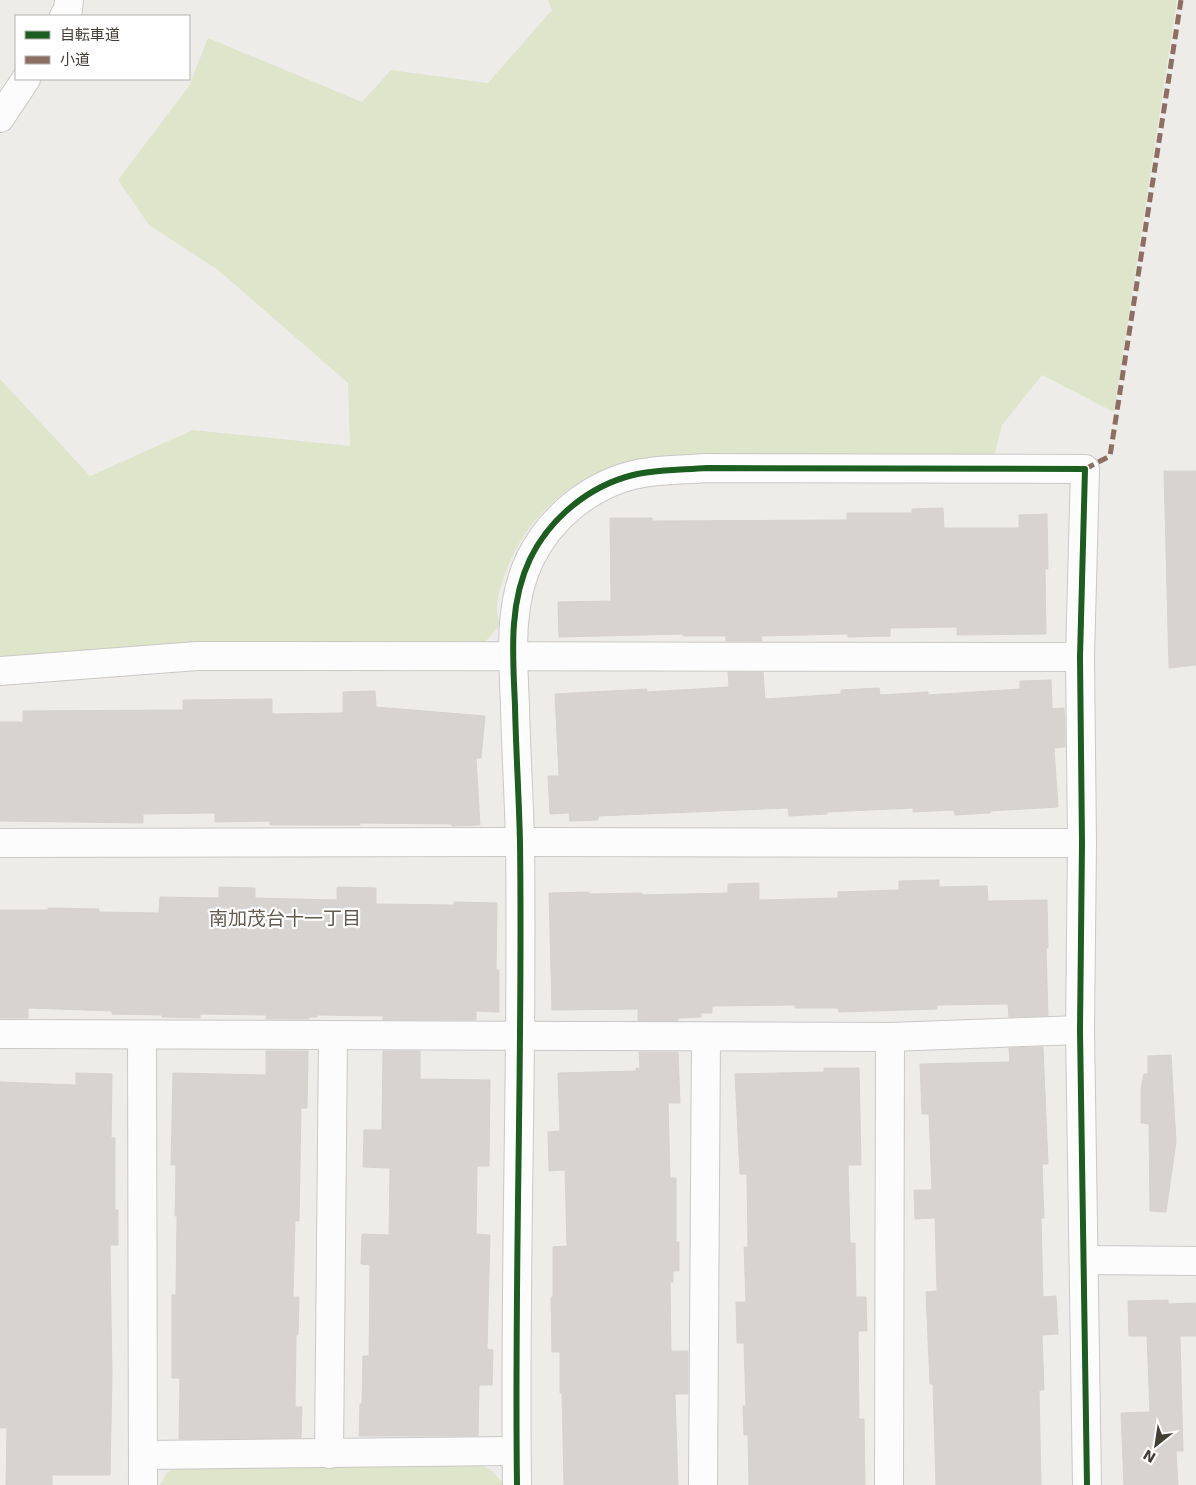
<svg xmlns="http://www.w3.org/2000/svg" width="1196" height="1485" font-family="'DejaVu Sans','Noto Sans JP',sans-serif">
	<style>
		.green { fill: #dee5cb }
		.building { fill: #d6d3d0; stroke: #d6d3cf }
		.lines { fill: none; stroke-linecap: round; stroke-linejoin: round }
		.minor-casing { stroke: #cac8c5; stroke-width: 30 }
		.minor { stroke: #fcfcfc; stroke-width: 28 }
		.quiet { stroke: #8d6e63; stroke-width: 5; stroke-dasharray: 10 5; stroke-linecap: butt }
		.cycleway-casing { stroke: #fff; stroke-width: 9 }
		.cycleway { stroke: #1b5e20; stroke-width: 6 }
		.labels { text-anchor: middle; stroke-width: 4.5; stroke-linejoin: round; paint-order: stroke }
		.neighbourhood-label { font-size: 19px; fill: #645a4f; stroke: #fff }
	</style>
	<rect width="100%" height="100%" fill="#eeece9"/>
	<g class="green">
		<path d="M548 0H1177L1114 412 1042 375 1002 425 994 457H658C590 466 535 501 508 566 503 579 498 593 497 606 496 612 499 619 500 625L484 643 265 641 0 656V379L90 476 193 430 350 446 348 383 218 270 149 225 118 180 189 86 208 38 362 102 391 70 488 83 552 10Z"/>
		<polygon points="480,1465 491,1470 505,1485 160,1485 168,1472 179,1467"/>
	</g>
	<g class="building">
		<polygon points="1164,471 1196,471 1196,665 1169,668"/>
		<polygon points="943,508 944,528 1019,528 1019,515 1047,514 1048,569 1045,569 1046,634 957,635 957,627 890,628 890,636 848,637 848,634 761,636 762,641 726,641 726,636 683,636 683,634 559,637 558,602 611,601 610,518 652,518 652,521 847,520 847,513 912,513 912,509"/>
		<polygon points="728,672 763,672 765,699 841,694 841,690 879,688 880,695 928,692 928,695 1020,689 1020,681 1051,680 1052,709 1064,708 1065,729 1065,747 1054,748 1058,807 990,811 990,813 955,815 954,810 913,812 913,808 827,812 827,814 789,816 788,808 598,816 598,820 570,821 569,813 550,814 548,776 559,776 555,694 647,689 647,692 729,687"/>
		<polygon points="375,691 376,707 485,716 481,758 476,758 480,825 452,826 451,824 360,823 360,825 270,825 270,821 215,822 215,813 143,814 143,823 0,821 0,722 23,722 23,711 183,710 183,700 272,699 272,714 343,713 343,692"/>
		<polygon points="939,880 939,887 987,886 988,901 1047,900 1048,948 1046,948 1048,1016 1009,1017 1008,1004 937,1005 937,1009 839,1012 838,1008 795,1008 795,1005 712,1006 712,1013 701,1013 701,1017 678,1018 678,1021 638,1021 638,1009 552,1010 549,893 589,892 589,894 642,893 642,895 728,893 728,884 759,883 759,900 838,898 838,892 899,890 899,881"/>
		<polygon points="219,887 255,888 255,898 337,900 337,887 376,888 376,904 454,905 454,902 497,903 496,970 499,970 499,1012 476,1011 476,1020 383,1020 383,1016 317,1015 317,1017 309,1017 309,1019 266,1019 266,1015 200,1014 200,1018 162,1017 162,1015 112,1014 112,1011 28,1008 28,1018 0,1018 0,910 48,910 48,908 99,909 99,912 159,913 160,897 219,898"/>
		<polygon points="1043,1047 1048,1164 1042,1164 1044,1218 1041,1218 1043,1297 1056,1296 1058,1334 1042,1335 1044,1390 1039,1390 1041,1485 936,1485 933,1384 930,1384 926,1292 937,1291 935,1218 915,1219 914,1190 932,1190 929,1114 922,1114 920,1064 1010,1062 1009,1048"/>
		<polygon points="266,1051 308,1051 307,1108 301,1108 299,1221 295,1221 293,1297 299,1297 298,1335 296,1335 295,1407 302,1407 301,1438 179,1439 180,1378 172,1378 172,1295 176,1295 177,1216 175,1216 176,1165 171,1165 173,1073 266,1075"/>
		<polygon points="383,1051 420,1051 420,1079 490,1080 489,1166 477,1166 476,1234 490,1235 487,1349 493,1350 492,1385 479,1385 478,1436 359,1436 360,1404 362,1404 363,1356 369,1356 370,1265 361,1264 362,1234 389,1235 390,1168 363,1167 364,1130 382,1130"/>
		<polygon points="639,1052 678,1052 680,1103 668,1103 670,1178 676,1178 676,1242 679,1242 679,1271 673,1271 673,1282 670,1282 671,1351 688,1351 688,1394 675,1394 678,1485 564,1485 562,1393 560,1393 560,1352 552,1352 551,1297 553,1297 553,1247 567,1246 565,1170 549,1171 548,1132 560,1131 558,1073 636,1071 636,1068 640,1068"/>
		<polygon points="1171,1055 1176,1142 1166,1212 1150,1211 1149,1124 1141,1123 1141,1088 1144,1074 1148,1074 1148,1056"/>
		<polygon points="824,1068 859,1068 861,1165 848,1165 850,1243 855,1243 856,1297 866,1297 867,1331 858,1331 859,1419 864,1419 865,1485 749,1485 748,1435 744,1435 743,1406 746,1406 744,1343 737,1343 736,1302 746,1302 744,1247 748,1247 747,1174 740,1174 735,1074 824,1072"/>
		<polygon points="76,1073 112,1074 111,1138 115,1138 115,1210 118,1210 118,1245 110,1245 112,1375 110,1475 52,1475 52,1485 6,1485 7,1428 0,1428 0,1082 76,1085"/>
		<polygon points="1168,1300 1168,1304 1196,1303 1196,1336 1180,1336 1183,1451 1176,1451 1178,1485 1124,1485 1121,1413 1150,1412 1147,1336 1129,1336 1128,1301"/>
	</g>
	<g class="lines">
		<defs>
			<g id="minor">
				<polyline points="64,16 68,10 69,0"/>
				<polyline points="0,118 26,79"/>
				<polyline points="0,671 197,656 1080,657"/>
				<polyline points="0,843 520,842 1082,843"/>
				<polyline points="0,1034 890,1037 1080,1030"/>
				<polyline points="142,1035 143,1485"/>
				<polyline points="1084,1260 1196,1261"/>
				<polyline points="329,1454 333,1036"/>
				<polyline points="143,1455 516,1451"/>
				<path d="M517 1485C514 1271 523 1057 520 843 519 797 516 752 515 706 513 657 508 605 530 559 550 518 589 486 633 475 658 469 683 470 707 468L1085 469 1080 657 1082 843 1080 1030 1087 1485"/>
				<polyline points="703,1485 706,1037"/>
				<polyline points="889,1485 890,1037"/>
			</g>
		</defs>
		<use href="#minor" class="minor-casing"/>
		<use href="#minor" class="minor"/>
		<polyline class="quiet" points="1085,469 1110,456 1181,0"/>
		<defs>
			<path id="cycleway" d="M517 1485C514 1271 523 1057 520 843 519 797 516 752 515 706 513 657 508 605 530 559 550 518 589 486 633 475 658 469 683 470 707 468L1085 469 1080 657 1082 843 1080 1030 1087 1485"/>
		</defs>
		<use href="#cycleway" class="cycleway-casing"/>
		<use href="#cycleway" class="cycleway"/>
	</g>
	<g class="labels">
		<g class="neighbourhood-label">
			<text x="285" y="925">南加茂台十一丁目</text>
		</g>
	</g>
	<rect x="15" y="15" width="175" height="65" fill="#ffffff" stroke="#b4b1af"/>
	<rect x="25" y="31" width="25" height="8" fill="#1b5e20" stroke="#b4b1af"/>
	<text x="60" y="40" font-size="15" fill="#433d36">自転車道</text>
	<rect x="25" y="56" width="25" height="8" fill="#8d6e63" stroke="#b4b1af"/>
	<text x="60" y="65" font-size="15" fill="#433d36">小道</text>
	<g transform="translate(1156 1445) rotate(210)" stroke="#ffffff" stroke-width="4" paint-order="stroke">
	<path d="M0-4L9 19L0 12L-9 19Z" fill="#433d36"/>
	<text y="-8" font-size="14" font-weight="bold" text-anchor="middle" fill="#433d36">N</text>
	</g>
</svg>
